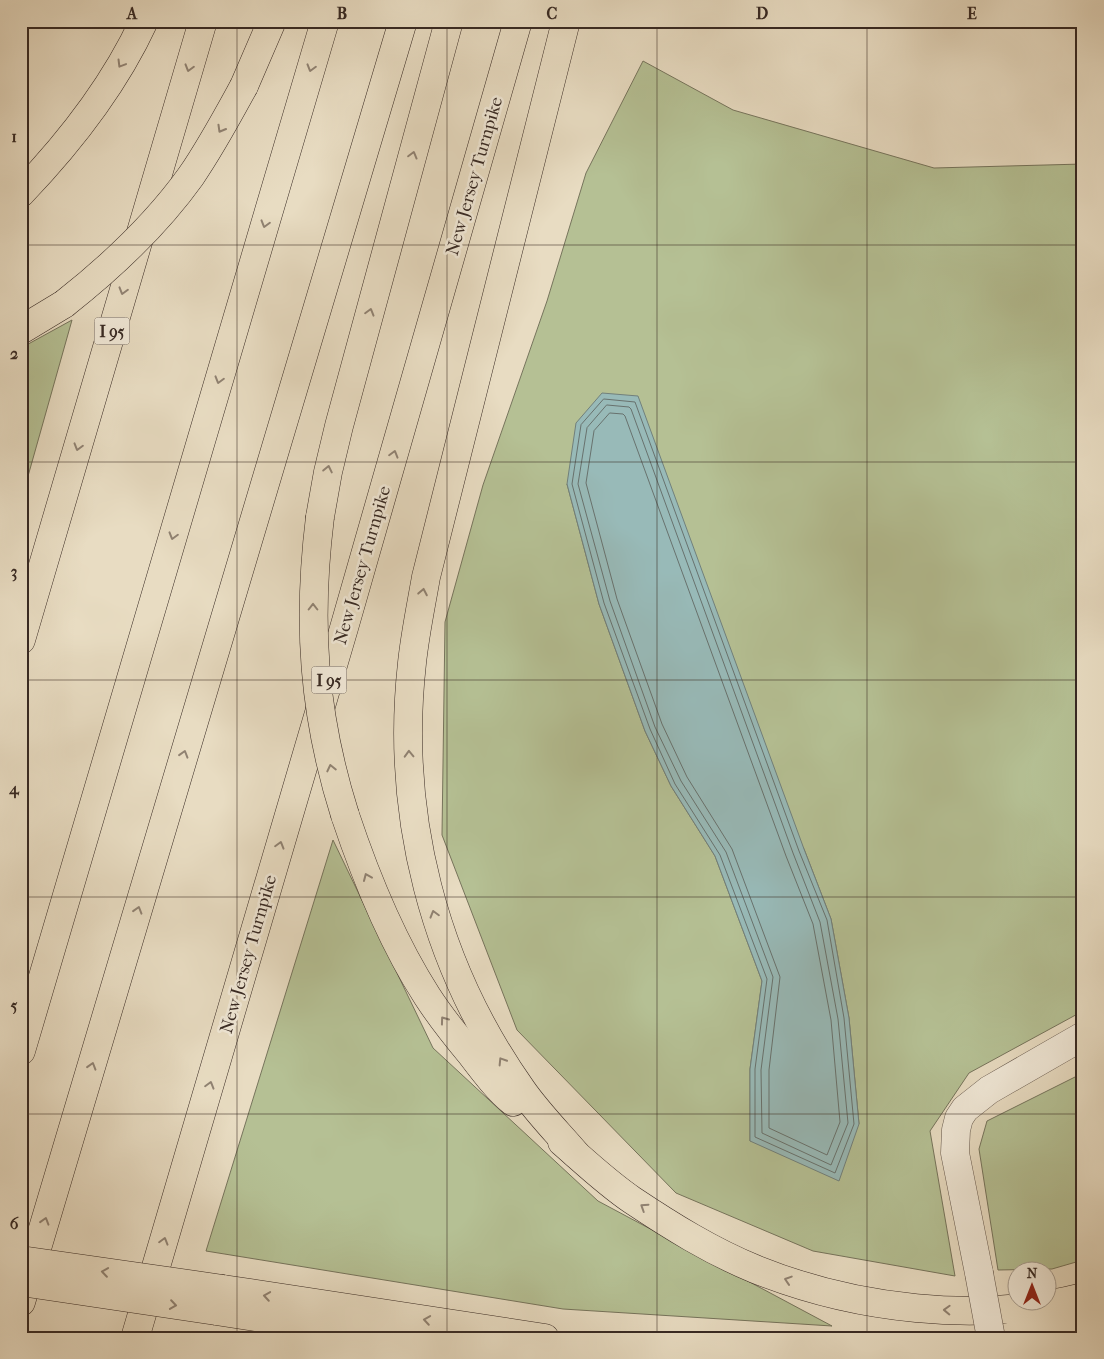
<svg xmlns="http://www.w3.org/2000/svg" width="1104" height="1359" font-family="'IM FELL French Canon',serif">
	<style>
		.green { fill: #b5c094; stroke: #76745c; fill-rule: evenodd }
		.water { fill: #98bab8; stroke: #71807c }
		.lines { fill: none; stroke-linecap: round; stroke-linejoin: round }
		.shore { stroke: #68726e; stroke-width: 1 }
		.minor-casing { stroke: #63564b; stroke-width: 29 }
		.highway-casing { stroke: #372923; stroke-width: 29 }
		.minor { stroke: #f0e8d7; stroke-width: 28 }
		.highway { stroke: #e8dcc2; stroke-width: 28 }
		.minor-bridge-casing { stroke: #63564b; stroke-width: 29; stroke-linecap: butt }
		.highway-bridge-casing { stroke: #372923; stroke-width: 29; stroke-linecap: butt }
		.minor-bridge { stroke: #f0e8d7; stroke-width: 28 }
		.highway-bridge { stroke: #e8dcc2; stroke-width: 28 }
		.oneway { stroke: #908272 }
		.grid { fill: none; stroke: #372923; stroke-width: 1; stroke-opacity: 0.55 }
		.labels { text-anchor: middle; stroke-width: 5; stroke-linejoin: round; paint-order: stroke }
		.shield { fill: #f0e8d7; stroke: #6e6259; stroke-width: 1 }
		.shield-label { font-size: 16px; font-weight: bold; fill: #372923 }
		.street-label { font-size: 18px; fill: #372923; stroke: #f0e8d7 }
		.neatline { fill: none; stroke: #372923; stroke-width: 2 }
		.grid-label { font-size: 16px; text-anchor: middle; font-weight: bold; fill: #372923 }
	</style>
	<rect width="100%" height="100%" fill="#e8dcc2"/>
	<filter id="stains"><feTurbulence type="fractalNoise" baseFrequency=".004" numOctaves="4"/><feColorMatrix values="0 0 0 0 .2 0 0 0 0 .09 0 0 0 0 .02 0 0 0 .5 -.17"/></filter>
	<radialGradient id="worn" r=".72"><stop offset=".6" stop-color="#630" stop-opacity="0"/><stop offset="1" stop-color="#630" stop-opacity=".3"/></radialGradient>
	<g class="green">
		<path d="M643 61 733 110 934 168 1083 164V1011L969 1073 930 1131 955 1276 813 1251 676 1193 517 1030 442 835 445 622 483 485 547 301 586 173ZM567 484 804 849 831 919 849 1018 859 1124 750 1141V1069L762 981 715 856 671 786 645 731 599 604Z"/>
		<polygon points="72,320 21,501 21,348"/>
		<polygon points="333,840 433,1048 598,1201 832,1326 563,1309 206,1251"/>
		<polygon points="1083,1073 1083,1260 1052,1269 998,1270 979,1149 987,1121"/>
	</g>
	<polygon class="water" points="602,393 638,396 804,849 831,919 849,1018 859,1124 839,1181 750,1141 750,1069 762,981 715,856 671,786 645,731 599,604 567,484 576,423"/>
	<g class="lines">
		<g class="shore">
			<polygon points="604,399 635,402 799,851 827,920 844,1018 854,1124 835,1173 755,1137 755,1069 767,979 720,855 675,784 650,729 604,603 572,484 581,425"/>
			<polygon points="607,405 629,407 631,409 793,853 820,922 838,1019 848,1123 831,1165 762,1133 761,1070 773,977 726,852 681,781 655,727 610,601 578,484 587,428"/>
			<polygon points="610,413 623,414 625,416 786,856 813,924 831,1020 840,1122 827,1155 769,1128 769,1070 780,977 732,849 687,777 662,724 617,599 586,483 594,431"/>
		</g>
		<defs>
			<polyline id="minor" points="979,1273 955,1153 956,1130 959,1118 965,1109 989,1090 1083,1036"/>
			<g id="highway">
				<path d="M566 21 426 577C421 606 415 634 412 663 395 815 434 966 522 1090 538 1113 558 1133 576 1154"/>
				<polyline points="244,86 272,21"/>
				<path d="M21 193C70 142 114 86 144 21"/>
				<polyline points="21,330 64,304"/>
				<polyline points="320,517 328,472 339,426 449,21"/>
				<polyline points="21,640 203,21"/>
				<path d="M345 815C366 878 391 940 427 996 440 1016 455 1035 470 1053 483 1070 497 1089 513 1102"/>
				<polyline points="21,1051 325,21"/>
				<path d="M562 1142C585 1162 607 1183 632 1200 671 1226 711 1251 755 1269 854 1309 977 1324 1083 1297"/>
				<polyline points="223,1289 545,1338"/>
				<polyline points="21,1302 403,21"/>
				<polyline points="216,1311 396,1338"/>
				<polyline points="135,1338 344,628 518,21"/>
				<polyline points="1005,1338 1083,1318"/>
			</g>
		</defs>
		<use href="#minor" class="minor-casing"/>
		<use href="#highway" class="highway-casing"/>
		<use href="#minor" class="minor"/>
		<use href="#highway" class="highway"/>
		<defs>
			<polyline id="minor-bridge" points="979,1273 991,1338"/>
			<g id="highway-bridge">
				<path d="M64 304C111 267 156 225 191 176 211 147 227 117 244 86"/>
				<path d="M320 517C307 622 313 714 345 815"/>
				<polyline points="21,1260 223,1289"/>
				<polyline points="21,1282 216,1311"/>
			</g>
		</defs>
		<use href="#minor-bridge" class="minor-bridge-casing"/>
		<use href="#highway-bridge" class="highway-bridge-casing"/>
		<use href="#minor-bridge" class="minor-bridge"/>
		<use href="#highway-bridge" class="highway-bridge"/>
	</g>
	<defs><path id="oneway-chevron" d="M-2-3.5L2.5 0L-2 3.5" fill="none" stroke-width="1.6" stroke-linecap="round" stroke-linejoin="round" transform="scale(1.25)"/></defs>
	<g class="oneway">
		<use href="#oneway-chevron" transform="translate(121 64) rotate(121)"/>
		<use href="#oneway-chevron" transform="translate(189 68) rotate(106)"/>
		<use href="#oneway-chevron" transform="translate(311 68) rotate(106)"/>
		<use href="#oneway-chevron" transform="translate(221 129) rotate(120)"/>
		<use href="#oneway-chevron" transform="translate(413 155) rotate(-75)"/>
		<use href="#oneway-chevron" transform="translate(265 224) rotate(106)"/>
		<use href="#oneway-chevron" transform="translate(123 291) rotate(106)"/>
		<use href="#oneway-chevron" transform="translate(370 312) rotate(-74)"/>
		<use href="#oneway-chevron" transform="translate(219 380) rotate(106)"/>
		<use href="#oneway-chevron" transform="translate(78 447) rotate(106)"/>
		<use href="#oneway-chevron" transform="translate(394 454) rotate(-74)"/>
		<use href="#oneway-chevron" transform="translate(328 469) rotate(-78)"/>
		<use href="#oneway-chevron" transform="translate(173 536) rotate(106)"/>
		<use href="#oneway-chevron" transform="translate(423 592) rotate(-79)"/>
		<use href="#oneway-chevron" transform="translate(313 607) rotate(-90)"/>
		<use href="#oneway-chevron" transform="translate(184 754) rotate(-73)"/>
		<use href="#oneway-chevron" transform="translate(409 754) rotate(-92)"/>
		<use href="#oneway-chevron" transform="translate(331 768) rotate(-103)"/>
		<use href="#oneway-chevron" transform="translate(280 845) rotate(-74)"/>
		<use href="#oneway-chevron" transform="translate(367 877) rotate(-113)"/>
		<use href="#oneway-chevron" transform="translate(138 910) rotate(-73)"/>
		<use href="#oneway-chevron" transform="translate(434 914) rotate(-106)"/>
		<use href="#oneway-chevron" transform="translate(444 1020) rotate(-126)"/>
		<use href="#oneway-chevron" transform="translate(502 1061) rotate(-122)"/>
		<use href="#oneway-chevron" transform="translate(92 1066) rotate(-73)"/>
		<use href="#oneway-chevron" transform="translate(210 1085) rotate(-74)"/>
		<use href="#oneway-chevron" transform="translate(644 1207) rotate(-147)"/>
		<use href="#oneway-chevron" transform="translate(45 1221) rotate(-73)"/>
		<use href="#oneway-chevron" transform="translate(164 1241) rotate(-74)"/>
		<use href="#oneway-chevron" transform="translate(105 1272) rotate(-172)"/>
		<use href="#oneway-chevron" transform="translate(788 1280) rotate(-162)"/>
		<use href="#oneway-chevron" transform="translate(267 1296) rotate(-171)"/>
		<use href="#oneway-chevron" transform="translate(173 1305) rotate(8)"/>
		<use href="#oneway-chevron" transform="translate(947 1310) rotate(-178)"/>
		<use href="#oneway-chevron" transform="translate(427 1320) rotate(-171)"/>
	</g>
	<path class="grid" d="M237 21V1338M447 21V1338M657 21V1338M867 21V1338M21 245H1083M21 462H1083M21 680H1083M21 897H1083M21 1114H1083"/>
	<g class="labels">
		<g class="shield">
			<rect x="94.5" y="317.5" width="35" height="27" rx="4"/>
			<rect x="311.5" y="666.5" width="35" height="27" rx="4"/>
		</g>
		<g class="shield-label">
			<text x="112" y="337">I 95</text>
			<text x="329" y="686">I 95</text>
		</g>
		<g class="street-label">
			<text transform="translate(474 176) rotate(-74)" y="6">New Jersey Turnpike</text>
			<text transform="translate(362 565) rotate(-74)" y="6">New Jersey Turnpike</text>
			<text transform="translate(248 954) rotate(-74)" y="6">New Jersey Turnpike</text>
		</g>
	</g>
	<rect width="1104" height="1359" fill="none" stroke="#e8dcc2" stroke-width="55"/>
	<g transform="translate(1032 1286)"><circle r="24" fill="#f0e8d7" stroke="#a69c8f"/>
	<path d="M0-4L9 19L0 12L-9 19Z" fill="#8f2418"/>
	<text y="-8" font-size="14" font-weight="bold" text-anchor="middle" fill="#372923">N</text>
	</g>
	<rect x="28" y="28" width="1048" height="1304" class="neatline"/>
	<g class="grid-label">
		<text x="132" y="19">A</text>
		<text x="342" y="19">B</text>
		<text x="552" y="19">C</text>
		<text x="762" y="19">D</text>
		<text x="972" y="19">E</text>
		<text x="14" y="142">1</text>
		<text x="14" y="359">2</text>
		<text x="14" y="577">3</text>
		<text x="14" y="794">4</text>
		<text x="14" y="1011">5</text>
		<text x="14" y="1229">6</text>
	</g>
	<rect width="100%" height="100%" filter="url(#stains)"/>
	<rect width="100%" height="100%" fill="url(#worn)"/>
</svg>
